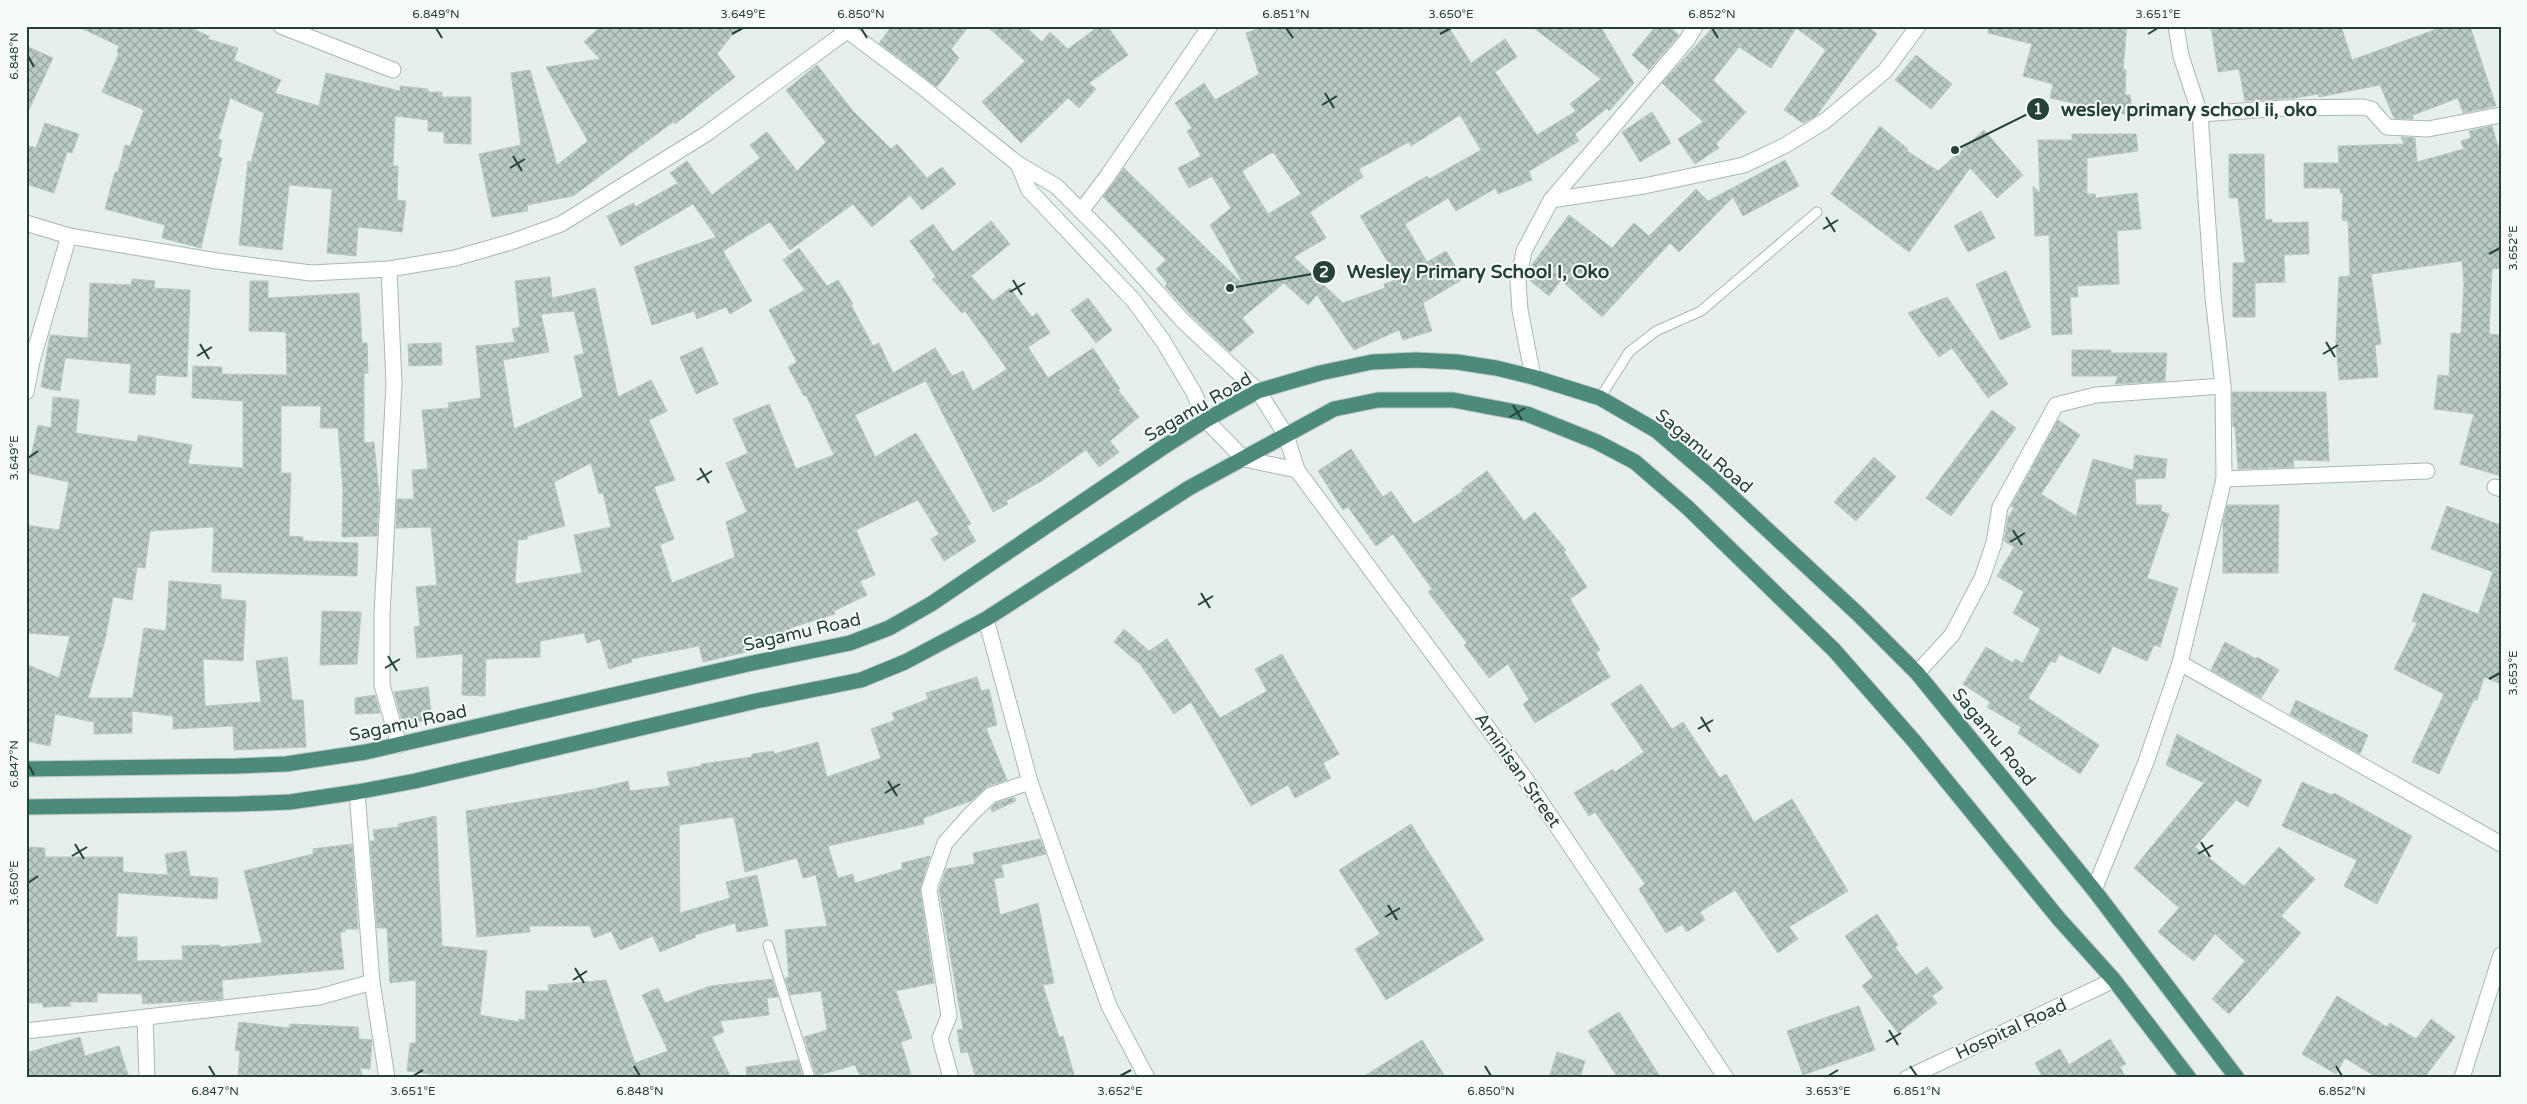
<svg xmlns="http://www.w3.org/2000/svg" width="2527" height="1104" font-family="'Varela Round',sans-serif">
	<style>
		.building { fill: url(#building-cross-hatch); stroke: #b8c9c2; fill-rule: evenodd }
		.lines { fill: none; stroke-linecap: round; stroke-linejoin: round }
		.service-casing { stroke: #a8b8b2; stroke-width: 11 }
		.minor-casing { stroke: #a8b8b2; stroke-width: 17 }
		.tertiary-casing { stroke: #a8b8b2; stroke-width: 17 }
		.secondary-casing { stroke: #a4bbb3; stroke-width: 17 }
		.trunk-casing { stroke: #c2cac8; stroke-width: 17 }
		.service { stroke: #fff; stroke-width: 9 }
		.minor { stroke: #fff; stroke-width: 15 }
		.tertiary { stroke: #fff; stroke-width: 15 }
		.secondary { stroke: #fff; stroke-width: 15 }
		.trunk { stroke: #4c8a7c; stroke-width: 15 }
		.ticks { fill: none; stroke: #24423a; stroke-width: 2 }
		.labels { text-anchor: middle; stroke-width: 4; stroke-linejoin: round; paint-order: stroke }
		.street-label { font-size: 18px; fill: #24423a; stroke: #f7fbf9 }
		.leader { fill: none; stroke: #24423a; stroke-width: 2 }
		.callout-dot { fill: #24423a; stroke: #f7fbf9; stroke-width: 2 }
		.mark-label { font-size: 15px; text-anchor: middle; font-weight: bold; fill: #fff }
		.callout-label { font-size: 19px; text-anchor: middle; font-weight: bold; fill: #24423a; stroke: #f7fbf9; stroke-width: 4; stroke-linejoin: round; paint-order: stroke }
		.neatline { fill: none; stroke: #24423a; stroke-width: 2 }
		.ticks-label { font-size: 12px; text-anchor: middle; fill: #24423a }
	</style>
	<defs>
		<pattern id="building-cross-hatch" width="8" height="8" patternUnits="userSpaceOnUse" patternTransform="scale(1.25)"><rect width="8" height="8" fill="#bbcac4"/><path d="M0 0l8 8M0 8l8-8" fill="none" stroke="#98a6a0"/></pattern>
	</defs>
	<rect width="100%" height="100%" fill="#e6efeb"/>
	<g class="building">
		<polygon points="77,26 187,26 209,36 208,39 238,48 234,60 281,80 275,93 319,106 326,73 400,91 400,86 428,89 428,92 442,92 442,97 471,97 471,144 444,143 444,132 428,131 428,120 395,116 393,166 398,166 397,200 406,201 402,232 358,227 356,256 327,253 332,189 289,185 282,250 239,245 248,161 251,162 264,113 230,98 218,139 222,140 218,157 222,158 201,248 162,238 165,225 105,209 115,172 118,172 125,145 130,146 144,110 102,92 119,53 117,52 119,46"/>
		<polygon points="601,26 739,26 717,54 735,77 675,124 673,122 573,196 527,205 528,211 492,217 479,154 521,145 511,73 530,70 557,165 588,141 546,67 600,59 584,42"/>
		<polygon points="892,26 969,26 951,49 959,58 937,87 879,43"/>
		<polygon points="987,26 1025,26 1042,42 1050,32 1068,49 1099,26 1107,26 1128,55 1089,83 1096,89 1079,108 1068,98 1021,143 982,102 1025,61"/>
		<path d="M1265 26H1448L1471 63 1505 39 1517 57 1495 72 1537 135 1576 111 1570 104 1601 79 1531 26H1600L1634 83 1609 111 1607 108 1575 134 1579 141 1529 171 1532 180 1498 194 1496 188 1456 211 1448 198 1405 224 1427 262 1446 251 1463 279 1423 303 1432 331 1403 340 1399 330 1354 350 1317 295 1308 305 1284 283 1242 318 1254 332 1230 352 1190 314 1165 286 1167 283 1156 269 1166 260 1103 197 1124 168 1244 285 1210 225 1231 208 1212 176 1189 188 1178 168 1201 156 1187 131 1192 128 1175 103 1204 83 1215 100 1259 74 1246 33ZM1460 115 1481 150 1429 179 1427 176 1360 216 1398 279 1384 284 1385 288 1343 303 1294 257 1326 238 1310 212 1363 177 1359 169 1409 142 1411 146ZM1271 153H1274L1301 194 1268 214 1242 171Z"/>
		<polygon points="1656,26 1668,26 1679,35 1649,70 1632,55"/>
		<polygon points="1714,26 1867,26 1877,34 1816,116 1803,123 1784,110 1826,50 1796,28 1771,68 1739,47 1713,80 1746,112 1716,144 1719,148 1695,164 1678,139 1703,122 1662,83"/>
		<polygon points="1989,26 2127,26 2123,70 2126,70 2125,95 2130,95 2133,116 2050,98 2053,84 2023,76 2032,44 1988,33"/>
		<polygon points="2211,26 2341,26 2352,60 2445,26 2470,26 2496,106 2463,113 2458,98 2413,115 2413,119 2394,118 2380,85 2319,97 2318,94 2296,98 2245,101 2239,69 2218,72"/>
		<polygon points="26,46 53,58 26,116"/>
		<polygon points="1916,55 1952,84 1931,109 1895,80"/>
		<polygon points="817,65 853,111 891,149 897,144 927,178 942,167 956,184 922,210 910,195 872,227 853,204 790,250 770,222 723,251 752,301 730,314 726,307 697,319 694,311 652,325 634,267 716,237 693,204 621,246 607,216 634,203 635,207 678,183 670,173 687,161 712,195 760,158 750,145 767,132 797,171 826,142 786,90"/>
		<polygon points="1652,112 1671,143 1640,162 1622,132"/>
		<polygon points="45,123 79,134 72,153 67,152 54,193 26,184 26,145 36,148"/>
		<polygon points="1880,126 1908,149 1907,151 1938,171 1984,130 2023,175 1997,198 1970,168 1909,252 1831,194"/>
		<polygon points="2492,126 2501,157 2501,268 2492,269 2489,334 2501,335 2501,476 2460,464 2474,414 2434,409 2438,375 2449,376 2451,333 2461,334 2464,285 2462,261 2371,274 2381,344 2375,345 2378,377 2339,380 2336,342 2339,277 2350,276 2348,221 2342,220 2343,193 2340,193 2340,188 2304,188 2304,163 2339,163 2338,146 2404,144 2401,137 2415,138 2417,162 2464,149 2461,141 2471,138 2469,131"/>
		<polygon points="2072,134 2136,134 2138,151 2087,158 2087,194 2095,194 2096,198 2137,193 2141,229 2117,231 2119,284 2077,286 2078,297 2070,297 2072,334 2052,335 2049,235 2035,236 2033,186 2040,193 2038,140 2072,140"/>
		<polygon points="2229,154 2264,154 2265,220 2272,219 2272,223 2308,222 2309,254 2284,255 2285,282 2255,283 2255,317 2233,317 2233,263 2245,263 2238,198 2229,198"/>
		<polygon points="1785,160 1799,186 1743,216 1733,197 1679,252 1670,243 1602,317 1561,280 1549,296 1528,279 1531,266 1569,215 1612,248 1634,223 1649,236 1696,189 1708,201"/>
		<polygon points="1981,211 1995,238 1968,252 1954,226"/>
		<path d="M991 221 1010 244 971 276 993 301 1010 288 1032 317 1037 313 1050 333 1028 347 1048 378 1093 348 1120 389 1118 390 1139 417 1110 441 1119 452 1099 467 1086 450 1043 480 1006 501 1008 504 993 512 926 381 855 415 875 457 916 433 971 524 967 526 976 541 944 561 931 539 939 534 918 500 856 530 875 575 860 581 867 595 834 611 835 614 790 628 791 630 753 643 755 650 703 662 699 646 631 659 632 662 609 669 600 639 587 643 584 633 540 641V657L486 659 485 696 462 695 463 654 417 658 414 627 420 626 416 587 437 585 431 527 396 528 397 499H414L412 470 428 469 422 410 449 408 448 403 481 398 476 346 515 342 512 329 520 327 515 281 550 277 552 298 595 288 618 397 651 380 667 411 649 420 675 480 654 487 674 539 660 545 672 583 735 557 726 522 747 512 726 463 748 453 733 419 769 404 796 469 834 455 806 395 804 396 788 367 797 362 769 310 805 290 783 260 799 248 827 286 838 280 853 304 851 305 873 346 879 343 893 373 935 348 952 376 963 371 973 391 1007 369 965 311 962 313 932 279 936 277 910 241 933 224 953 252ZM574 311 584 354 574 356 583 397 514 429 503 360 549 352 541 314ZM591 463 599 494 603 493 611 527 574 535 582 573 515 584 518 540 528 539 527 536 565 526 554 482Z"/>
		<polygon points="2006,271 2031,327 2000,340 1976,284"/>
		<polygon points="132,279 155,281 154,288 190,290 187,377 156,375 155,395 129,393 131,364 65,358 60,391 41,387 50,335 88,338 90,283 131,285"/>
		<polygon points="250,281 268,281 268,298 359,293 362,343 367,343 368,373 364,373 364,443 374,442 379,495 377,536 342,537 343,490 338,428 320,428 321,406 281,406 281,473 291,473 289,536 303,537 303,541 358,543 357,576 212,572 214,527 150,531 145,568 137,567 132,600 113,597 105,640 88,698 132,698 132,702 144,628 166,631 169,581 221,585 221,599 246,601 243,661 203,659 205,706 261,702 256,661 287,657 292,700 303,700 306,747 234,750 233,726 173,729 173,716 132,711 132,733 94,734 94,722 55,714 50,746 26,741 26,664 59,678 70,636 26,633 26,525 59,530 69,482 27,473 38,425 51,428 53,397 79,400 76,433 137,442 138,435 192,445 188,464 243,468 243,401 192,398 193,366 222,367 222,374 287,375 286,332 249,331"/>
		<polygon points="1947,297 2008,384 1988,398 1952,348 1939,357 1908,313"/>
		<polygon points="1088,298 1112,330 1096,343 1071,310"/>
		<polygon points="441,343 442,365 409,366 408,344"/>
		<polygon points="702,347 718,384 696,394 680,357"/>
		<polygon points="2072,350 2111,350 2111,353 2167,353 2165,381 2115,384 2118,376 2072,376"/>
		<polygon points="2232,392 2326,392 2329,461 2293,460 2294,467 2238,469 2235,427 2233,427"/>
		<polygon points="1992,410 2016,428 1951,516 1926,498"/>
		<polygon points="2058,420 2080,435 2041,494 2076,516 2093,459 2133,470 2135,455 2167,459 2165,478 2135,479 2136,505 2162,505 2161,511 2169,514 2147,578 2178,588 2160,647 2154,645 2147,661 2113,646 2100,674 2059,654 2055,663 2051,661 2028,698 2099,745 2080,774 2018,733 2021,727 1987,707 1990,702 1963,684 1986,647 2013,663 2015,659 2023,663 2040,629 2013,613 2024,592 1997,576 2014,547 2004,541 2008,517 2014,508 2011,506"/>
		<polygon points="1351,449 1383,497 1391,491 1414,524 1463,491 1462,489 1487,471 1524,521 1535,512 1566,550 1564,552 1587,587 1570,599 1600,650 1596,653 1610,677 1535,723 1523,704 1529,700 1508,664 1489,678 1464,645 1467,643 1428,592 1432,589 1393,534 1376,546 1348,507 1343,510 1318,471"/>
		<polygon points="1874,457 1896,477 1856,521 1834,502"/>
		<polygon points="2227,505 2279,505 2278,573 2223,573 2223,522"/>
		<polygon points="2447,506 2501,525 2501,684 2484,677 2477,700 2474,699 2439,774 2412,762 2444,694 2394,669 2417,623 2412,621 2423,593 2478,614 2493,572 2431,549"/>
		<polygon points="322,611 361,612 357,664 320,665"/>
		<polygon points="1124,629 1149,651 1167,639 1220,718 1267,691 1255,669 1282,654 1339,754 1323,763 1331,778 1295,798 1288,785 1251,806 1191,702 1174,714 1141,665 1114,642"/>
		<polygon points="2225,642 2256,659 2257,657 2279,670 2261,698 2211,670"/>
		<polygon points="977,677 981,691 989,689 997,725 986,728 1007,780 988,786 971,801 923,818 924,824 828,846 838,878 853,874 855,883 902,869 902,863 930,856 920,890 934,983 896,991 912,1038 901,1042 912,1078 861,1078 855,1065 816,1076 804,1037 827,1030 821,991 790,995 785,978 789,977 785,930 827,926 816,875 803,878 797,858 745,872 734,817 679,825 680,913 730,898 726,882 757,875 768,926 737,932 735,923 695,935 696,937 660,952 653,936 620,950 611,931 594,938 590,926 529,926 530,932 477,937 466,811 594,789 628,781 630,791 670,786 667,772 701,766 701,764 752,757 752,754 774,751 774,754 818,742 827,777 881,758 871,729 895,720 892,713 928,699 926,693"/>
		<polygon points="1641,684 1672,729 1683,722 1720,778 1726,774 1754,822 1792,799 1848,891 1789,927 1798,939 1778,953 1735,890 1700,912 1705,920 1687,932 1682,924 1666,933 1639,889 1645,884 1595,812 1589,816 1574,793 1613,769 1615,772 1644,752 1611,704"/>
		<polygon points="428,687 432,720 403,724 394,692"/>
		<polygon points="375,695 380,713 355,714 355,698"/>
		<polygon points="2296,700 2368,735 2360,754 2290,714"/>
		<polygon points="2177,734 2262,780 2248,807 2236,800 2195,847 2244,886 2279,847 2315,879 2281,916 2301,933 2229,1014 2212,999 2245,961 2215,934 2194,961 2182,952 2158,932 2179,908 2134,868 2204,783 2166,765"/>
		<polygon points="2302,782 2332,795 2334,793 2412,836 2377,904 2344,886 2357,860 2282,826"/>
		<polygon points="1014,797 1016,801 992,812 991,808 996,803"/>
		<polygon points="436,816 442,946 487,951 480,1015 519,1022 519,1019 525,1020 526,991 549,991 548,985 606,980 635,1063 668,1051 642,995 658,988 665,1003 710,986 772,979 778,997 767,998 769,1015 720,1021 724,1032 712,1037 731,1078 445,1078 445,1076 407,1071 410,1043 416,1043 416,980 390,983 387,928 377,928 370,841 375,841 373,830 399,827 398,824"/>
		<polygon points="1411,824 1484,940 1386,1000 1355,949 1380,934 1339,870"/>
		<polygon points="1040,839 1046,854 1001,865 1004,877 994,879 1000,915 1038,903 1054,983 1043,985 1059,1037 1063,1036 1075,1078 976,1078 968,1052 961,1053 957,1030 963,1029 939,890 946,869 975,864 973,853"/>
		<polygon points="352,844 358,929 345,929 345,932 340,932 344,969 222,980 223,999 211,1000 143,1004 142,994 97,993 97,1002 69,1002 71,1006 43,1007 43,1003 26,1003 27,847 45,848 45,857 123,857 123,872 168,875 165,854 186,851 190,876 218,878 217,899 118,893 116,937 137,937 137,961 183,960 182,946 220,945 220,947 262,943 244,871 313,854 313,849"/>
		<polygon points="1877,914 1898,945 1895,947 1916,975 1927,967 1943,988 1932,996 1937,1003 1898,1033 1862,986 1873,977 1845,936"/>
		<polygon points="2337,996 2387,1027 2390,1023 2416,1039 2431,1019 2455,1037 2424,1078 2378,1078 2345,1058 2336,1074 2302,1054"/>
		<polygon points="1859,1006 1875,1050 1803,1075 1787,1031"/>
		<polygon points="1619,1012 1661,1078 1618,1078 1588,1031"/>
		<polygon points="239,1022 289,1028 290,1024 358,1027 359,1039 372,1040 370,1069 360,1068 363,1078 238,1076 240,1051 235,1050"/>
		<polygon points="80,1037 85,1056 119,1046 129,1078 26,1078 26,1053"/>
		<polygon points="2110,1039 2126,1064 2120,1067 2126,1078 2043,1078 2035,1063 2060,1049 2069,1065"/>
		<polygon points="1422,1040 1446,1078 1361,1078"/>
		<polygon points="1557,1052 1585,1061 1580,1078 1549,1078"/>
		<polygon points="798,1060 803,1078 747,1078 746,1067"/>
	</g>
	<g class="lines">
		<defs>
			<g id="service">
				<polyline points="1600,398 1629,352 1656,331 1701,311 1817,212"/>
				<polyline points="768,945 810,1078"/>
			</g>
			<g id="minor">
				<polyline points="2200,114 2284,108 2363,107 2371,109 2387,127 2428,129 2501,115"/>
				<polyline points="1551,200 1644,186 1744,165 1784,146 1825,121 1885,71 1918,26"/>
				<polyline points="1081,211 1106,178 1210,26"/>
				<polyline points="389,269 394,384 382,615 382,685 399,745"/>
				<polyline points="1533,377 1520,310 1518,281 1524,251 1551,200 1687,40 1695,26"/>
				<polyline points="26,392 32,361 69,236"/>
				<polyline points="1286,435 1297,470 1524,777 1726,1078"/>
				<polyline points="1244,459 1297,470"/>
				<polyline points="2224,479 2427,471"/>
				<polyline points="2495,487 2501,489"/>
				<polyline points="986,619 1030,782 1109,1006 1147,1078"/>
				<polyline points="2180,663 2501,844"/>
				<polyline points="1917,673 1952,635 1982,578 1994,543 2000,507 2056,405 2096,395 2223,386"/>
				<polyline points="357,792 372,982 387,1078"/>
				<polyline points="2094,890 2146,762 2180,663 2224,479 2223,386 2213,297 2200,114 2181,56 2176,26"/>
				<polyline points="145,1017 147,1078"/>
				<polyline points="26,1031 319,997 372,982"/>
				<polyline points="951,1078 940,1038 949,1016 929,889 945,843 971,814 991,795 1030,782"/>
				<polyline points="1907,1078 2114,980"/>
				<polyline points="2462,1078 2501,955"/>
			</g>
			<g id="tertiary">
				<polyline points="281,26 393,70"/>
				<polyline points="26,223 69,236 217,261 311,273 389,269 455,258 511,242 561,224 706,134 847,31"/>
			</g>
			<g id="secondary">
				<polyline points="841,26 921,86 1018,164 1056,186 1109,239 1183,321 1258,391 1286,435"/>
				<polyline points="1018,164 1029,190 1134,301 1163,341 1193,391 1206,420 1244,459"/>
			</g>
			<g id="trunk">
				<polyline points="26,769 237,766 286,764 366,752 748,664 850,643 889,628 931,604 1162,448 1206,420 1258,391 1320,373 1372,362 1416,360 1457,362 1496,368 1533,377 1600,398 1657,431 1714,480 1858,614 1917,673 2094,890 2237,1078"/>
				<polyline points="26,807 238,804 290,802 357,792 415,781 756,701 861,680 905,662 986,619 1189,488 1334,409 1378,400 1453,400 1527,414 1597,442 1635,462 1688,508 1834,650 1914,741 2059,919 2114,980 2189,1078"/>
			</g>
		</defs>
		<use href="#service" class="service-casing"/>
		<use href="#minor" class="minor-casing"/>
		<use href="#tertiary" class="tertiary-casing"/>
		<use href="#secondary" class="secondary-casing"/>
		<use href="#trunk" class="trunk-casing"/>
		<use href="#service" class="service"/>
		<use href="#minor" class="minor"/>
		<use href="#tertiary" class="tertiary"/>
		<use href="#secondary" class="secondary"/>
		<use href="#trunk" class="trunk"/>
	</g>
	<path class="ticks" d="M436 28 442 38M861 28 867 38M1286 28 1293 38M1712 28 1718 38M732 34 743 28M1440 34 1451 28M2148 34 2158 28M28 56 34 67M1325 93 1334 108M1322 105 1337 96M513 156 522 171M510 168 525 159M1826 217 1835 232M1823 229 1838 220M2489 254 2500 248M1013 280 1022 295M1010 292 1025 283M2326 342 2335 357M200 344 209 359M2323 354 2338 345M197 356 212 347M1513 405 1522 420M1510 417 1525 408M28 458 38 451M700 468 709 483M697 480 712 471M2013 530 2022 545M2010 542 2025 533M1201 593 1210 608M1198 605 1213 596M388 656 397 671M385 668 400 659M2489 679 2500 673M1701 717 1710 732M1698 729 1713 720M28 764 34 775M888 781 897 796M885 793 900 784M2201 842 2210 857M75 844 84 859M2198 854 2213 845M72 856 87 847M28 883 38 876M1388 905 1397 920M1385 917 1400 908M575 968 584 983M573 980 587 971M1889 1030 1898 1045M1886 1042 1901 1033M209 1066 215 1076M634 1066 640 1076M1485 1066 1491 1076M1910 1066 1917 1076M2336 1066 2342 1076M413 1076 423 1070M1120 1076 1131 1070M1828 1076 1838 1070"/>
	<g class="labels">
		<g class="street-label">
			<text transform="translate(1198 407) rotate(-30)" y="6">Sagamu Road</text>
			<text transform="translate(1704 451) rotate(40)" y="6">Sagamu Road</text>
			<text transform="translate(802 632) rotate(-13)" y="6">Sagamu Road</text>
			<text transform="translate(408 723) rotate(-12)" y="6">Sagamu Road</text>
			<text transform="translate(1994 737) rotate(51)" y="6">Sagamu Road</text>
			<text transform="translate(1518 770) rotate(55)" y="6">Aminisan Street</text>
			<text transform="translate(2011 1029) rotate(-25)" y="6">Hospital Road</text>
		</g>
	</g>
	<path class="leader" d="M1955 150L2038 109M1230 288L1324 272"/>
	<g class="callout-dot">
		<circle cx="1955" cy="150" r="5"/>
		<circle cx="1230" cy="288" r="5"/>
		<circle cx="2038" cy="109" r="12"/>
		<circle cx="1324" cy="272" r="12"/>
	</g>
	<g class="mark-label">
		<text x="2038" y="114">1</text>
		<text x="1324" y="277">2</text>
	</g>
	<g class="callout-label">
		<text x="2189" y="116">wesley primary school ii, oko</text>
		<text x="1478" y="278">Wesley Primary School I, Oko</text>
	</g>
	<rect width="2527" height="1104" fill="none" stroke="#f7fbf9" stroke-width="55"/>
	<rect x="28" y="28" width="2472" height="1048" class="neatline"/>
	<g class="ticks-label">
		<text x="436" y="18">6.849°N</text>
		<text x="743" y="18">3.649°E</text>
		<text x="861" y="18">6.850°N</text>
		<text x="1286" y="18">6.851°N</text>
		<text x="1451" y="18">3.650°E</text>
		<text x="1712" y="18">6.852°N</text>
		<text x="2158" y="18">3.651°E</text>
		<text transform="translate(14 56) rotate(-90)" y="4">6.848°N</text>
		<text transform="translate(2513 248) rotate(-90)" y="4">3.652°E</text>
		<text transform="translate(14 458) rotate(-90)" y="4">3.649°E</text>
		<text transform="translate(2513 673) rotate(-90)" y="4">3.653°E</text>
		<text transform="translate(14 764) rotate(-90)" y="4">6.847°N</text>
		<text transform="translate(14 883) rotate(-90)" y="4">3.650°E</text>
		<text x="215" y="1095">6.847°N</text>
		<text x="413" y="1095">3.651°E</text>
		<text x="640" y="1095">6.848°N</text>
		<text x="1120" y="1095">3.652°E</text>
		<text x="1491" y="1095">6.850°N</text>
		<text x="1828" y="1095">3.653°E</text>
		<text x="1917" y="1095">6.851°N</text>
		<text x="2342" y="1095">6.852°N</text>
	</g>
</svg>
